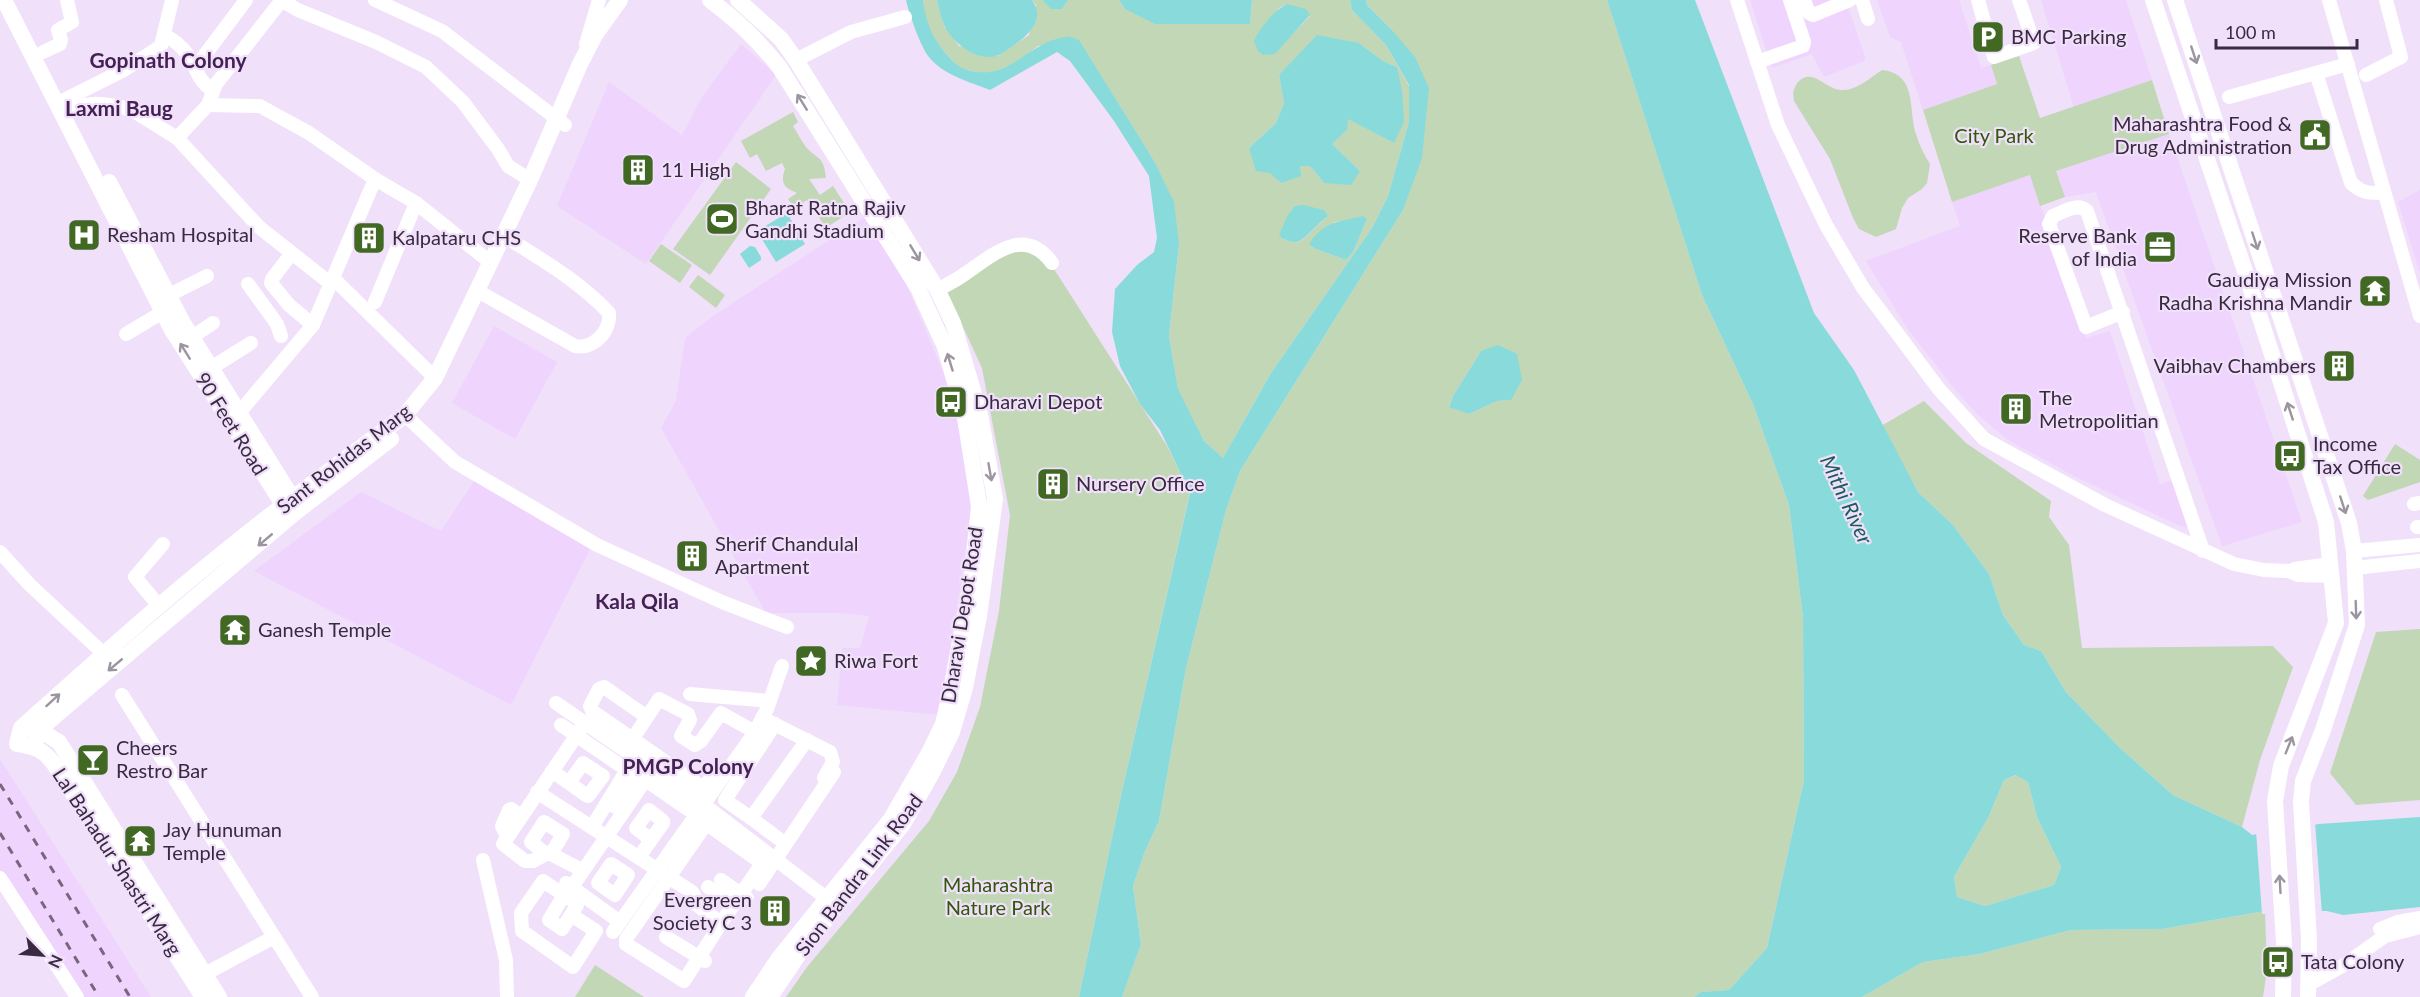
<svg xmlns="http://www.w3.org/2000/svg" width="2420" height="997" font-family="Lato,sans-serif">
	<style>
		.built { fill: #efd4fd }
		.green { fill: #c2d7b6; fill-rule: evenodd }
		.water { fill: #88dbda; fill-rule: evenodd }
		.pier { fill: #f0e0f9 }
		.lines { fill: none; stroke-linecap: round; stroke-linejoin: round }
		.minor { stroke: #fff; stroke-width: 14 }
		.major { stroke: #fff; stroke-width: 16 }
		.rail { stroke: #76667e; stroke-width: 3; stroke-dasharray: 8 8; stroke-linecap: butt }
		.oneway { stroke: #9c94a0 }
		.labels { text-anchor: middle; stroke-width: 4.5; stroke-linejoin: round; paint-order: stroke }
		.poi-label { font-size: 20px; fill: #392941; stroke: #f0e0f9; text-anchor: start }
		.park-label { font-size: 20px; fill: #30570a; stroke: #f0e0f9 }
		.street-label { font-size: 20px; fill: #392941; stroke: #f0e0f9 }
		.neighbourhood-label { font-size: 21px; font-weight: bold; fill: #442153; stroke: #f0e0f9 }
		.water-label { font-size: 21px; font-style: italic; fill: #165d5c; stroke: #f0e0f9 }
	</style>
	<rect width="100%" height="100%" fill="#f0e0f9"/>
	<g class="built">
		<polygon points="1750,0 1846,0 1866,60 1824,77 1812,54 1772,68"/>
		<polygon points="1877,0 1959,0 1981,68 1991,65 1997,84 1923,110 1901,42 1890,37"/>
		<polygon points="2041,0 2126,0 2152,80 2074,108"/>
		<polygon points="741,44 776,75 646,264 557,206 609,82 682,135 702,97"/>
		<polygon points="2169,134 2302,522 2222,546 2096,192 2065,197 2056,171"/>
		<polygon points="2030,175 2086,338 2110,331 2160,484 2175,480 2190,527 2180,526 2074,476 2008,440 1976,413 1953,387 1907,328 1866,261 1960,226 1952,202"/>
		<polygon points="2420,190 2420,273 2398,202"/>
		<polygon points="865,217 906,283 943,372 961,429 971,510 951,651 939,715 837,705 842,648 860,648 869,616 840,613 766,613 661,428 676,401 685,338 713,316"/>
		<polygon points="494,326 557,362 515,439 452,403"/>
		<polygon points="476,478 594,541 511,705 254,571 361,492 441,531"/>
		<polygon points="0,760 5,767 151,997 77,997 0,872"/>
	</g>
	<g class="green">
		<path d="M923 0H937L944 26 959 46 998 56 1029 35 1036 5 1032 0H1042L1052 9H1062L1068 0H1119L1125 9 1250 24 1252 0H1350L1352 10 1386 45 1409 86V122L1388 196 1372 228 1271 373 1223 458 1204 441 1178 390 1169 336 1179 244 1153 159 1079 41 1038 46 1014 64 988 74 960 69 937 43 926 23ZM1287 4 1310 16 1291 36 1270 21 1279 8ZM1359 43 1383 61 1397 67 1394 143 1347 118V130L1332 144 1360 171 1324 183 1310 166H1300L1281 183 1249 148 1276 123 1284 103 1279 75ZM1328 216C1321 221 1304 241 1298 242 1293 243 1287 240 1283 239ZM1367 219 1353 252 1346 260 1316 249 1335 222Z"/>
		<path d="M1366 0H1607L1702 295 1753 404 1789 505 1803 618 1804 780 1767 948 1729 990 1701 992 1694 997H1122L1141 944 1133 886 1145 851 1159 821 1186 668 1226 510 1240 471 1403 210 1428 88 1390 28 1367 5ZM1481 351 1511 400 1497 401 1469 414 1449 406 1453 396Z"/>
		<polygon points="2019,56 2040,118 2152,80 2169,134 2056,171 2065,197 2040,206 2030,175 1952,202 1923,110 1997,84 1991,65"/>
		<path d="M1882 70C1918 74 1908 110 1916 134 1919 144 1924 155 1930 164L1927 183 1922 189 1908 198 1902 208 1896 229 1876 237 1859 229 1853 218 1830 159 1794 101 1793 92 1797 83C1813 65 1825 91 1844 90 1857 90 1871 77 1882 70Z"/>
		<path d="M793 112 798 122 793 126C797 132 801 141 806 147 817 160 824 155 826 178L809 179 820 195 833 186 850 212 826 228 807 200 794 208 788 199 797 193C784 188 780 183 785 169L782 163 766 171 757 154 750 158 741 141Z"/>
		<polygon points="736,162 771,189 710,275 673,249"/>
		<polygon points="661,244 692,265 680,283 649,261"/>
		<polygon points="1019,246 1041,256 1054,269 1167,446 1190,492 1118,809 1079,997 786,997 807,967 929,821 957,772 980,707 999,611 1010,515 982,368 946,290"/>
		<polygon points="698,275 725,295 716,308 689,287"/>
		<polygon points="1924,401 1966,443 2051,501 2049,517 2069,545 2082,648 2273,646 2293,667 2260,760 2242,827 2173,795 2119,747 2066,692 2041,651 2024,645 2003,615 1989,574 1953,525 1918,492 1881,426"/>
		<polygon points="2395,444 2420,460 2420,482 2368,500 2363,496"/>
		<polygon points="2420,629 2420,800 2356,805 2330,773 2376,632"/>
		<polygon points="2017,775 2028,782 2037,817 2061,867 2054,885 1985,906 1957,897 1954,877 1989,816 2004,780"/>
		<polygon points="2265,911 2267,970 2263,997 1862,997 1923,962 1980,954 2071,930 2162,929"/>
		<polygon points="595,965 644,997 575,997"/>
	</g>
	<g class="water">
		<path d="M906 0H923C927 26 932 38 950 58 959 68 964 70 977 72 1012 77 1032 40 1066 37 1070 36 1075 39 1079 40L1153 159 1174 202 1179 244 1169 336 1178 389 1204 441 1223 458 1271 373 1372 228 1388 196 1409 122V85L1386 45 1352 10 1350 0H1366L1367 5 1390 28 1415 57 1429 88 1422 158 1403 210 1240 471 1226 510 1186 668 1159 821 1145 851 1133 886 1141 944 1122 997H1079L1118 809 1190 493 1160 430 1140 404 1120 366 1112 332 1115 289 1137 265 1154 252 1157 238 1149 176 1114 121 1070 61 1057 52 990 90C970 82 943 75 929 57 920 46 909 13 906 0Z"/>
		<path d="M937 0H1032C1047 21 1026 37 1010 48 1007 50 1002 54 999 55 978 63 954 44 945 27 941 19 939 8 937 0Z"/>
		<polygon points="1042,0 1068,0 1062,9 1051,9"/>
		<polygon points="1119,0 1252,0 1250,24 1155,24 1125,9"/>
		<path d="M1607 0H1695L1814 313 1854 370 1918 492 1953 525 1989 574 2003 615 2024 645 2041 651 2066 692 2119 747 2173 795 2242 827 2252 835 2319 824 2420 817V907L2343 915 2327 911H2265L2162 929 2071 930 1980 954 1923 962 1862 997H1694L1701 992 1729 990 1767 948 1804 780 1803 618 1789 505 1753 404 1702 295ZM2016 775 2028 782 2037 817 2061 867 2054 885 1985 906 1957 897 1954 877 1989 816 2004 780Z"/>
		<path d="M1287 4 1306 9 1310 15 1275 54 1263 55 1258 51 1254 41C1260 28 1274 10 1287 4Z"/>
		<polygon points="1317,35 1359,43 1383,61 1397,67 1402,91 1404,122 1394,143 1348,119 1347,130 1332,144 1360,171 1351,185 1324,183 1310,166 1300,166 1301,176 1281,183 1270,173 1256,171 1249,148 1276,123 1284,103 1279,75"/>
		<path d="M1303 205 1324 210 1328 216C1320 221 1304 241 1297 242 1293 243 1287 240 1283 239L1279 235 1288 215 1295 206Z"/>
		<polygon points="787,213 805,244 776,262 757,231"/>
		<path d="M1363 216 1367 219 1353 252 1346 260 1316 249 1309 244C1324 221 1339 222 1363 216Z"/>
		<polygon points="750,246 755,247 761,257 761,260 749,268 740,254"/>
		<polygon points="1498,345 1517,354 1522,380 1511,400 1497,401 1469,414 1449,407 1453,396 1481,351"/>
	</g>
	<polygon class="pier" points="2315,822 2322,914 2262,914 2256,831"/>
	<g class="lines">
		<g class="minor">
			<polyline points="281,0 298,10 376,42 426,67 463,102 498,149 508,166 530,180"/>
			<polyline points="375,0 442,31 565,125"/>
			<polyline points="1737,0 1778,125 1826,225 1863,288 1900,337 1938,388 1984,439 2105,505 2234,564 2264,570 2289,571 2298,575 2331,576"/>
			<polyline points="1804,0 1809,13 1813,15 1850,0"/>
			<polyline points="1862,0 1868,19"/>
			<polyline points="1978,0 1994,57 2034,43 2019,0"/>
			<polyline points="2329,0 2420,316"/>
			<path d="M164 35C174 40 181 45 187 54 196 67 198 81 212 90"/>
			<polyline points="586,44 599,0"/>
			<polyline points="43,52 60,44 61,40 58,30 72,22 67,0"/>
			<polyline points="201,60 246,0"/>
			<polyline points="796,60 851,32 905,17"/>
			<polyline points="1757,62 1803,46 1804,42 1790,0"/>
			<path d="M2316 73 2351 183C2362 193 2370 194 2384 192"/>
			<polyline points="2366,75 2401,57 2386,0"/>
			<polyline points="2229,97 2348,64"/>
			<polyline points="208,105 260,106 278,116 309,133 375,179 416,203 490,262"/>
			<path d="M59 108C71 109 81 105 93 104 105 103 121 107 132 110L177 138 259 227 331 284"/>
			<polyline points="59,108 66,99 124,70 161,46 172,0"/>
			<polyline points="177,138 208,105 216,84 282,0"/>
			<polyline points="292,253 272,279 271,283 289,305 313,325"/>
			<polyline points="333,278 435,378"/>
			<polyline points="248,284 277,324 281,336"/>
			<path d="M937 289C976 277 1016 214 1052 263"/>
			<path d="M483 294 575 346C593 350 611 331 609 313 580 282 544 261 509 239"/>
			<polyline points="169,295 207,276"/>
			<polyline points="375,302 416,203"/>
			<path d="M2123 312 2086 327 2049 224 2053 216C2063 212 2078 202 2087 211L2203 551"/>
			<polyline points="126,334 163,312"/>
			<polyline points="192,337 213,323"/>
			<polyline points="211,368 251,343"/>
			<polyline points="405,415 455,462 597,545 722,602 787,627"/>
			<polyline points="233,420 313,325 375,179"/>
			<polyline points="2414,504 2420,503"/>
			<polyline points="2417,527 2420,527"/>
			<polyline points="2354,551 2420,545"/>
			<polyline points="0,552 30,585 104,654"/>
			<polyline points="2354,568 2420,561"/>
			<polyline points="2294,569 2330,564"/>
			<polyline points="159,606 135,577 163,544"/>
			<polyline points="690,694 770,701"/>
			<polyline points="122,695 312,997"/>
			<polyline points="556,703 703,804 834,904"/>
			<polyline points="647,717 604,687 599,689 590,706 592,711 702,787 705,786 713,775"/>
			<polyline points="762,718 830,752 833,762 824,778"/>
			<polyline points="561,725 627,770 592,827"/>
			<polyline points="628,746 659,699 688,714 690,720 681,736 695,745 701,741 721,713 755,732"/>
			<polyline points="552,771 586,795 588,796 603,776 583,763 569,783"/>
			<polyline points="537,792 692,892 694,895 693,902 721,923 761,865 759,861 707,824"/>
			<polyline points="615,807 643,764"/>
			<polyline points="711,817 626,939 626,944 684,981 721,923"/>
			<polyline points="751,818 725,800 775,724"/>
			<polyline points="507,836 502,826 509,810 511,809 521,816"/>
			<polyline points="779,839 751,818 807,740"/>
			<polyline points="546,854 531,842 544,822 563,834 551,854"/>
			<polyline points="639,857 663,823 663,821 649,810 636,828 651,840"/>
			<polyline points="483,860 506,960 507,997"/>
			<polygon points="611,864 628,875 615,895 598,883"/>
			<polyline points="576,867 551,854 546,854 533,861 525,861 503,844 585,723"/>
			<polyline points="0,878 77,997"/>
			<polyline points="721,880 747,898"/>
			<polygon points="543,881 576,903 577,905 571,915 596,931 573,967 522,931 521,913"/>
			<polyline points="566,883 620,922"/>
			<polyline points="759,884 834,772"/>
			<polyline points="572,887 644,782 647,781 695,814"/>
			<polyline points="708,887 734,904"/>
			<polyline points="564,895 549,920 562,929 571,915"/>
			<polyline points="2380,929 2398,922 2420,918"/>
			<polyline points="613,932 755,732 767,709 782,666"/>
			<polyline points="666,937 705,961"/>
			<polyline points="205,974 274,937"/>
			<polyline points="2308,985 2344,965 2385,936 2420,927"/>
		</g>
		<g class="major">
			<polyline points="4,0 172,330 284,506 294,511"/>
			<path d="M710 0C737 20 760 42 780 68L918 288 945 347 965 418 979 506 972 576 952 685 943 724 930 751 891 819 779 958 753 997"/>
			<polyline points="738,0 781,39 796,60 937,289 953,323 980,414 995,499 979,616 965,688 952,732 932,773 903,824 801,951 770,997"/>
			<polyline points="2153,0 2244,268 2326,522 2336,623 2281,766 2275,801 2284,943 2283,997"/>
			<polyline points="2175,0 2341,499 2349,523 2354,551 2357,625 2323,730 2303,781 2301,801 2309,941 2308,997"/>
			<polyline points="109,182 183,323 293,499"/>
			<polyline points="28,729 39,730 59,742 219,997"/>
			<polyline points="34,746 39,730 75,699 296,512 391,439"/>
			<path d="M203 997 54 764C44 750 34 746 17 744L21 728C88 668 154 608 224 552 282 504 344 460 405 415L435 378 530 180 580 64 595 35 620 0"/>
		</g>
		<g class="rail">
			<polyline points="0,784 130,997"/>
			<polyline points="0,833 99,997"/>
		</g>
	</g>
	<defs><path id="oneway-shaft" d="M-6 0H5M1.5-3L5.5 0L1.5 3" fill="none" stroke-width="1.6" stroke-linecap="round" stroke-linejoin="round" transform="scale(1.5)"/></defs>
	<g class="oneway">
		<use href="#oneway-shaft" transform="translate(2194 55) rotate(72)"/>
		<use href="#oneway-shaft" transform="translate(802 102) rotate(-122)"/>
		<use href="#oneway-shaft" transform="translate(2255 241) rotate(72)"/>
		<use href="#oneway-shaft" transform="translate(915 253) rotate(59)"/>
		<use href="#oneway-shaft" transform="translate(185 351) rotate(-122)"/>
		<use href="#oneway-shaft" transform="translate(950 362) rotate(-107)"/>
		<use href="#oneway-shaft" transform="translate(2290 411) rotate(-108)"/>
		<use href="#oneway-shaft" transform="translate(990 472) rotate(80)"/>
		<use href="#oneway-shaft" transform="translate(2343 505) rotate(72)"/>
		<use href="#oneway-shaft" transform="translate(265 540) rotate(140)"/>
		<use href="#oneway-shaft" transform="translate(2356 610) rotate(88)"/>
		<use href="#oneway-shaft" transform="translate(115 665) rotate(140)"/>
		<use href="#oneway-shaft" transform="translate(53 700) rotate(-42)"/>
		<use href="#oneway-shaft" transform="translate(2289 745) rotate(-68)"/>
		<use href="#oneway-shaft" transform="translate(2280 884) rotate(-93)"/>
	</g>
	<defs>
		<symbol id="parking-square" viewBox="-11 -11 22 22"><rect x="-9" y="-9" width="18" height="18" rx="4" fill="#426924" stroke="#f0e0f9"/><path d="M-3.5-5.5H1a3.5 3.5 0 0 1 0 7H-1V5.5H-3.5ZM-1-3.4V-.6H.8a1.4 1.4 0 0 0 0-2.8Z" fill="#fff"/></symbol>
		<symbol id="civic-square" viewBox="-11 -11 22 22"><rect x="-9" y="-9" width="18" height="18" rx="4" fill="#426924" stroke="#f0e0f9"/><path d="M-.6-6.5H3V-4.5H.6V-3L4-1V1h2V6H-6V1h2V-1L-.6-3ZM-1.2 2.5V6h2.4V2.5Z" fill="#fff"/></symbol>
		<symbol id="building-square" viewBox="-11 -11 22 22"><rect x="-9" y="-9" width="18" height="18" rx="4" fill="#426924" stroke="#f0e0f9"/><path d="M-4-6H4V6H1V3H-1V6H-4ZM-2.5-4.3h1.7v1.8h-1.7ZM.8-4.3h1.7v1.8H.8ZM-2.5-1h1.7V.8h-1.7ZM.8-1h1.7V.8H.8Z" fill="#fff"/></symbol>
		<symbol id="stadium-square" viewBox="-11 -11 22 22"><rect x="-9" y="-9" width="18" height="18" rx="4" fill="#426924" stroke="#f0e0f9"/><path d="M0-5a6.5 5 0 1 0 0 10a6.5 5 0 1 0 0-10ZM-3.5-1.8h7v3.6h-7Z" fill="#fff"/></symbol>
		<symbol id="hospital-square" viewBox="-11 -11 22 22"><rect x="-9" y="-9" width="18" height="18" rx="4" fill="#426924" stroke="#f0e0f9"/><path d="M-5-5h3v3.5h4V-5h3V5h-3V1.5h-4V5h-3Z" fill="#fff"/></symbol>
		<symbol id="office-square" viewBox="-11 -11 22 22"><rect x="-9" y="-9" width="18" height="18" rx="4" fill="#426924" stroke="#f0e0f9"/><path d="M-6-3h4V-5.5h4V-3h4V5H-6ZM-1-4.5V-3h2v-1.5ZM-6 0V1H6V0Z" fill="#fff"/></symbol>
		<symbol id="temple-square" viewBox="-11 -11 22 22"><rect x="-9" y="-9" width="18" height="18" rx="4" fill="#426924" stroke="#f0e0f9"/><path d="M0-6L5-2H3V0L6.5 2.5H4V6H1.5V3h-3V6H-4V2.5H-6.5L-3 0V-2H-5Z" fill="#fff"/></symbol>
		<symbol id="bus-square" viewBox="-11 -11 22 22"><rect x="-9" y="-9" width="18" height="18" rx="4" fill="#426924" stroke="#f0e0f9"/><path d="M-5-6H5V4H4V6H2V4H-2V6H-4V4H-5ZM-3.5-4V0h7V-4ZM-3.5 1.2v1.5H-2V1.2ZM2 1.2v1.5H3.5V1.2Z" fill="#fff"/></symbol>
		<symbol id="sight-square" viewBox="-11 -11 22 22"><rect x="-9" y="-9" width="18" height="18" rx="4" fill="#426924" stroke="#f0e0f9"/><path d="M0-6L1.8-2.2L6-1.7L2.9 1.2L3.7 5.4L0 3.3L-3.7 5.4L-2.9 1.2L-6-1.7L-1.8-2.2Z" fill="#fff"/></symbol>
		<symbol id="bar-square" viewBox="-11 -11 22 22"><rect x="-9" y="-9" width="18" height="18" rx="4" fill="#426924" stroke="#f0e0f9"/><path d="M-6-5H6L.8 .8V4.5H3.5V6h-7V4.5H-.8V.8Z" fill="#fff"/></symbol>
	</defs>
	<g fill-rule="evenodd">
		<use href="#parking-square" x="1969" y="18" width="38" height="38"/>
		<use href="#civic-square" x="2296" y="116" width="38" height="38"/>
		<use href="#building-square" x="619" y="151" width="38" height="38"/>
		<use href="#stadium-square" x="703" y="200" width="38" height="38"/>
		<use href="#hospital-square" x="65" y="216" width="38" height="38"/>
		<use href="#building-square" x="350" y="219" width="38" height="38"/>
		<use href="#office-square" x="2141" y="228" width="38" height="38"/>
		<use href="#temple-square" x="2356" y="272" width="38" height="38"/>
		<use href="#building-square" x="2320" y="347" width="38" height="38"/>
		<use href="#bus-square" x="932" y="383" width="38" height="38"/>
		<use href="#building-square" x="1997" y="390" width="38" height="38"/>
		<use href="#bus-square" x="2271" y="437" width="38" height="38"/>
		<use href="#building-square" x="1034" y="465" width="38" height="38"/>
		<use href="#building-square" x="673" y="537" width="38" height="38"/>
		<use href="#temple-square" x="216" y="611" width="38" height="38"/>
		<use href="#sight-square" x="792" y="642" width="38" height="38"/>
		<use href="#bar-square" x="74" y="741" width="38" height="38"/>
		<use href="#temple-square" x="121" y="822" width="38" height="38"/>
		<use href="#building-square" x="756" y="892" width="38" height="38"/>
		<use href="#bus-square" x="2259" y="943" width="38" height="38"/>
	</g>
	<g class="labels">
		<g class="poi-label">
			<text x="2011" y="44">BMC Parking</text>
			<text x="2292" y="131" text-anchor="end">Maharashtra Food &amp;<tspan x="2292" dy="23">Drug Administration</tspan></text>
			<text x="661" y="177">11 High</text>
			<text x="745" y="215">Bharat Ratna Rajiv<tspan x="745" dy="23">Gandhi Stadium</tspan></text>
			<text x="107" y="242">Resham Hospital</text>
			<text x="2137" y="243" text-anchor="end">Reserve Bank<tspan x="2137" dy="23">of India</tspan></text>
			<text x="392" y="245">Kalpataru CHS</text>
			<text x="2352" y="287" text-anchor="end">Gaudiya Mission<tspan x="2352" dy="23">Radha Krishna Mandir</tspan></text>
			<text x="2316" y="373" text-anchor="end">Vaibhav Chambers</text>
			<text x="2039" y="405">The<tspan x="2039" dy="23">Metropolitian</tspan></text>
			<text x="974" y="409">Dharavi Depot</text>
			<text x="2313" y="451">Income<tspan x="2313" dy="23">Tax Office</tspan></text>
			<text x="1076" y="491">Nursery Office</text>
			<text x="715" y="551">Sherif Chandulal<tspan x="715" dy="23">Apartment</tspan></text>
			<text x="258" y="637">Ganesh Temple</text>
			<text x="834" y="668">Riwa Fort</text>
			<text x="116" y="755">Cheers<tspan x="116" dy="23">Restro Bar</tspan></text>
			<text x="163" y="837">Jay Hunuman<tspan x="163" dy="23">Temple</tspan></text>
			<text x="752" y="907" text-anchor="end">Evergreen<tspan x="752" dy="23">Society C 3</tspan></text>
			<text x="2301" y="969">Tata Colony</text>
		</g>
		<g class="park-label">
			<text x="1994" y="143">City Park</text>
			<text x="998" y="892">Maharashtra<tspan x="998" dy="23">Nature Park</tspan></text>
		</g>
		<g class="street-label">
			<text transform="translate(231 424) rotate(58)" y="7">90 Feet Road</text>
			<text transform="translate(344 459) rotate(-38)" y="7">Sant Rohidas Marg</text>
			<text transform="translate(962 615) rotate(-81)" y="7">Dharavi Depot Road</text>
			<text transform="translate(117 862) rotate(57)" y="7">Lal Bahadur Shastri Marg</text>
			<text transform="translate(859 875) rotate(-53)" y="7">Sion Bandra Link Road</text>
		</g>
		<g class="neighbourhood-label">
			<text x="168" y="68">Gopinath Colony</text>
			<text x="119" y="116">Laxmi Baug</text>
			<text x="637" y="609">Kala Qila</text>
			<text x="688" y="774">PMGP Colony</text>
		</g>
		<g class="water-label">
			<text transform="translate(1846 500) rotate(65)" y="7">Mithi River</text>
		</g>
	</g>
	<g transform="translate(42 955) rotate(115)" stroke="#f0e0f9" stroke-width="4.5" paint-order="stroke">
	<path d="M0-4.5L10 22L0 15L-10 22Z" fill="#392941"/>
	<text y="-9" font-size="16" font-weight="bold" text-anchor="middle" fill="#392941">N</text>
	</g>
	<path d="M2216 39v9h141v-9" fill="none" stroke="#392941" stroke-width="3"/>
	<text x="2225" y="39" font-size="18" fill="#392941" stroke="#f0e0f9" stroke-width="4.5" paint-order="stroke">100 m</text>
</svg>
